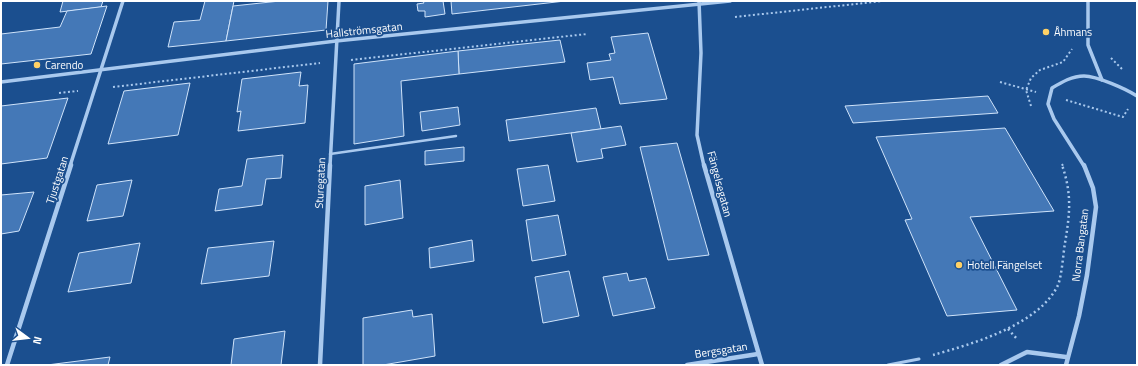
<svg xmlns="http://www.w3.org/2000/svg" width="1138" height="366" font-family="'Titillium Web',sans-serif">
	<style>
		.building { fill: #4478b7; stroke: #cfe3fa }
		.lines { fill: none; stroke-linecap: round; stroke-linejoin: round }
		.path-far1 { stroke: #a9c9ee; stroke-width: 2; stroke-dasharray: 2 2.5; stroke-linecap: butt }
		.path { stroke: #a9c9ee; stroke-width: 2.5; stroke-dasharray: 2 3; stroke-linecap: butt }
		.lane-far1 { stroke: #a9c9ee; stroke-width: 2.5 }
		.lane { stroke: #a9c9ee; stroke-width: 3 }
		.street-far1 { stroke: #a9c9ee; stroke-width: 3.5 }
		.street { stroke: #a9c9ee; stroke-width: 4.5 }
		.poi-dot { fill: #ffd166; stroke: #1b4f8f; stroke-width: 1.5 }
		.labels { text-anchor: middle; stroke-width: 3.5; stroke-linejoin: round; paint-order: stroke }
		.street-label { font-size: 11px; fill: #fff; stroke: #1b4f8f }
		.poi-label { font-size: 11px; fill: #fff; stroke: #1b4f8f; text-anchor: start }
	</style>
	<rect width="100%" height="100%" fill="#1b4f8f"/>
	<g class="building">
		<polygon points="63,1 103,1 101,7 60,12"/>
		<polygon points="205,1 234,1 226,41 168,47 174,22 200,20"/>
		<polygon points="280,1 328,1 326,30 226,41 233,6"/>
		<polygon points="423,1 443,1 445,14 425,17 425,11 418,11 417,4 424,3"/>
		<polygon points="451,1 565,1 452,14"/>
		<polygon points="107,6 91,54 1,64 1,34 60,27 67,11"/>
		<polygon points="648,33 667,99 620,104 613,77 590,80 587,63 611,60 609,54 615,53 611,37"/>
		<polygon points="560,40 565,62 459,74 458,51"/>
		<polygon points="458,51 459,74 401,81 404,136 354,144 354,64"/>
		<polygon points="301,72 299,86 308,85 305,123 238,131 241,111 237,112 242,79"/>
		<polygon points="190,83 178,135 108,144 124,91"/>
		<polygon points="988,96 998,113 853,123 845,106"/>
		<polygon points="68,98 47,158 1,164 1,106"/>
		<polygon points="458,107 460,125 422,131 420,112"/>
		<polygon points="596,108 601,129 509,141 506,120"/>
		<polygon points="621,126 626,145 601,149 603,158 577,162 571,133"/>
		<polygon points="1005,128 1054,211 970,217 1017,310 947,316 905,220 912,219 876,137"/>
		<polygon points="677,143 709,255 668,260 640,147"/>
		<polygon points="464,147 464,161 425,165 425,151"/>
		<polygon points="283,155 281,178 266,179 262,205 215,211 219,189 242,186 247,159"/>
		<polygon points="548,165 555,201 523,206 517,169"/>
		<polygon points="132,180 123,216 87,221 97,185"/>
		<polygon points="400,180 403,218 365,225 365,186"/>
		<polygon points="34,192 19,231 1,234 1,195"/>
		<polygon points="558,215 566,255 532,261 526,220"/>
		<polygon points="472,240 474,261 430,268 429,248"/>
		<polygon points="274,241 269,276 201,284 208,248"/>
		<polygon points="140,243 131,283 68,292 79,253"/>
		<polygon points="569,271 579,316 543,323 535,277"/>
		<polygon points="627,273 629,281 646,278 655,308 613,316 603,277"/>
		<polygon points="412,310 413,317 432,314 435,356 383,365 363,365 363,318"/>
		<polygon points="285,331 281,365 231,365 234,339"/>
		<polygon points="110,357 108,365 47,365"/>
	</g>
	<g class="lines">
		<g class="path-far1">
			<polyline points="735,17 883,1"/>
			<polyline points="1111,58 1123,70"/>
			<polyline points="351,60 587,34"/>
			<polyline points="1000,82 1036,92"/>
			<polyline points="113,87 320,63"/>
			<polyline points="59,93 78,91"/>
			<polyline points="1066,100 1123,117 1128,109"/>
			<polyline points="1031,106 1026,90 1031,78 1040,70 1063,62 1072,49"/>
			<polyline points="1062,164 1063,166"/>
		</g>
		<g class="path">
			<polyline points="1008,329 1017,339"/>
			<path d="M933 355C972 344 1039 325 1058 285 1062 275 1063 255 1065 243 1070 213 1072 194 1062 165"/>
		</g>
		<polyline class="lane-far1" points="330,154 456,136"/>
		<polyline class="lane" points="888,365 919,359"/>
		<g class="street-far1">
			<polyline points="699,1 701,53 697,135 704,166"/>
			<polyline points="1088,1 1088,45 1102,80"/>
			<polyline points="1,82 336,41 730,1"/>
			<polyline points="70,166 123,1"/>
			<polyline points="330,166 339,1"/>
			<path d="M1084 166 1054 119 1048 104 1052 88C1062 82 1072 76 1084 76 1097 76 1126 89 1137 96"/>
		</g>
		<g class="street">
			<polyline points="704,165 762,365"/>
			<polyline points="7,365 71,165"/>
			<polyline points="320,365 330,165"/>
			<polyline points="687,365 758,354"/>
			<polyline points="1001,365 1027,352 1066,357"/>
			<polyline points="1066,365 1079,316 1087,275 1096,207 1093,188 1084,165"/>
		</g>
	</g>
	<g class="poi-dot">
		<circle cx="1046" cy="32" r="4"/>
		<circle cx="37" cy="65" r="4"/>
		<circle cx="959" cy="265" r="4"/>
	</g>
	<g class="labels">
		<g class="street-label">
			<text transform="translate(364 30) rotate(-6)" y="4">Hallströmsgatan</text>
			<text transform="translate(57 180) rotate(-72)" y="4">Tjustgatan</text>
			<text transform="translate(320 183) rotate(-87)" y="4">Sturegatan</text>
			<text transform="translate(720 184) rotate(75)" y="4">Fängelsegatan</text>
			<text transform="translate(1080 245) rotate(-83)" y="4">Norra Bangatan</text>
			<text transform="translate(721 350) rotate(-9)" y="4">Bergsgatan</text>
		</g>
		<g class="poi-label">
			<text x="1054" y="36">Åhmans</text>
			<text x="45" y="69">Carendo</text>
			<text x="967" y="269">Hotell Fängelset</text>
		</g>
	</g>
	<rect width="1138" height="366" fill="none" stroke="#ffffff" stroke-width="4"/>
	<g transform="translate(28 338) rotate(105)" stroke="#1b4f8f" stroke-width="3" paint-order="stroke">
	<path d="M0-3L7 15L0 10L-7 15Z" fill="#ffffff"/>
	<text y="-6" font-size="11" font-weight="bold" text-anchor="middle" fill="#ffffff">N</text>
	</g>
</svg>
